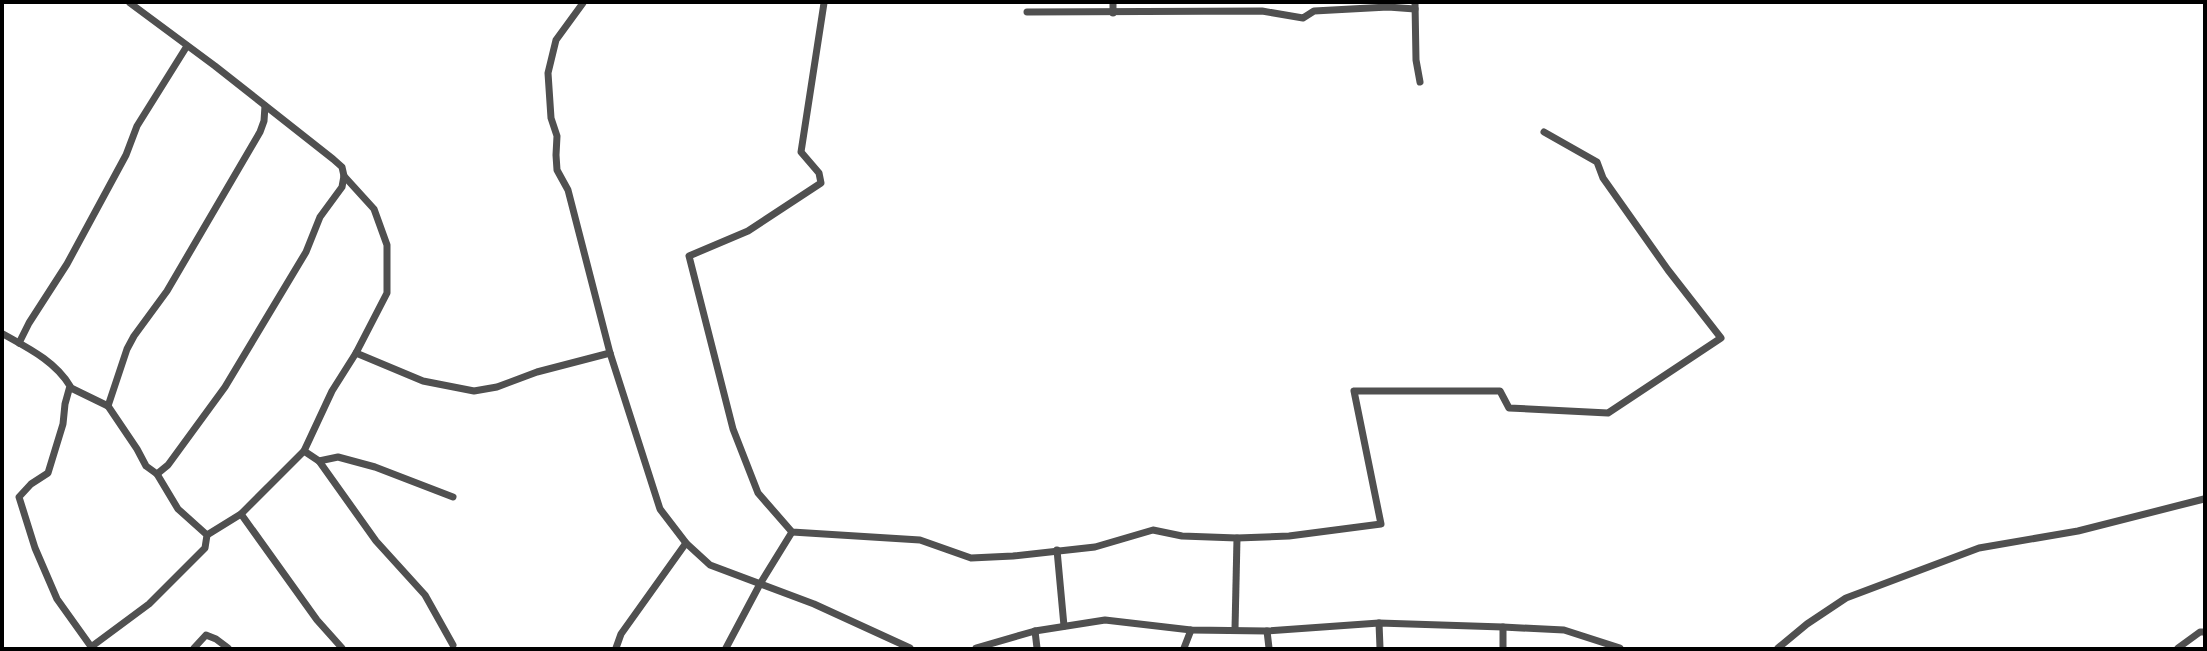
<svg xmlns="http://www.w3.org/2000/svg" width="2207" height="651" font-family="'Source Sans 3',sans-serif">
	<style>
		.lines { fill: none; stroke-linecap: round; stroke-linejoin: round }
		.minor { stroke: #505050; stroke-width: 7 }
	</style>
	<rect width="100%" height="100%" fill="#fff"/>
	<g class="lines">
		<g class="minor">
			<polyline points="583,3 556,40 548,73 551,118 557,136 556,155 557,170 568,190 610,353 660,509 686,543 710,565 814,604 910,648"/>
			<polyline points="824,3 801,152 819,173 821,183 748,231 689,256 733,429 758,493 792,532 920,540 971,558 1013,556 1095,547 1153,530 1182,536 1237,538 1289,536 1381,524 1354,391 1500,391 1509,408 1608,413 1721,338 1668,270 1603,178 1597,162 1544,132"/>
			<polyline points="1113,3 1113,13"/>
			<polyline points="1415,3 1416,60 1420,82"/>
			<polyline points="1027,12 1262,11 1303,18 1314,11 1388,7 1415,9"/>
			<path d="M3 334C28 348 55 361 70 386L65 404 63 424 48 473 31 484 19 497 35 548 57 599 92 648"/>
			<polyline points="19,343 29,323 67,264 126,155 137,126 187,46"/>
			<polyline points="356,353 423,381 474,391 497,387 537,372 610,353"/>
			<polyline points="71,388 108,406 137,449 146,466 157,474 168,465 225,387 306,252 320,217 342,187 344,176 342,167 333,159 215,66 130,3"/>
			<polyline points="108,406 127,349 134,336 167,291 260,132 264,121 265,106"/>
			<polyline points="304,451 319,461 338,457 375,467 453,497"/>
			<polyline points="319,461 376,541 425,595 453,645"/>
			<polyline points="241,514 317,620 342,648"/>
			<polyline points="207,535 241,514 304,451 332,391 356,353 387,293 387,245 374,209 344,176"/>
			<polyline points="1057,550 1064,626"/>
			<polyline points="1379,623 1380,648"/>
			<polyline points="1235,629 1237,538"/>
			<polyline points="1035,631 1037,648"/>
			<polyline points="1267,631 1269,648"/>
			<polyline points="91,647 149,604 205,548 207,535 178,509 157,474"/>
			<polyline points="194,648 206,635 216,639 228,648"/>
			<polyline points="616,648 621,634 686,543"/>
			<polyline points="726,648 760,584 792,532"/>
			<polyline points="976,648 1035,631 1105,620 1191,630 1267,631 1379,623 1503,627 1564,630 1620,648"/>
			<polyline points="1184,648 1191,630"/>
			<polyline points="1503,648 1503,627"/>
			<polyline points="1778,648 1807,624 1846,598 1979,548 2078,531 2204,499"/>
			<polyline points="2178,648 2200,632 2204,632"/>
		</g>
	</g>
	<rect width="2207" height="651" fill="none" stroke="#000000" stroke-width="8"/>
</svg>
